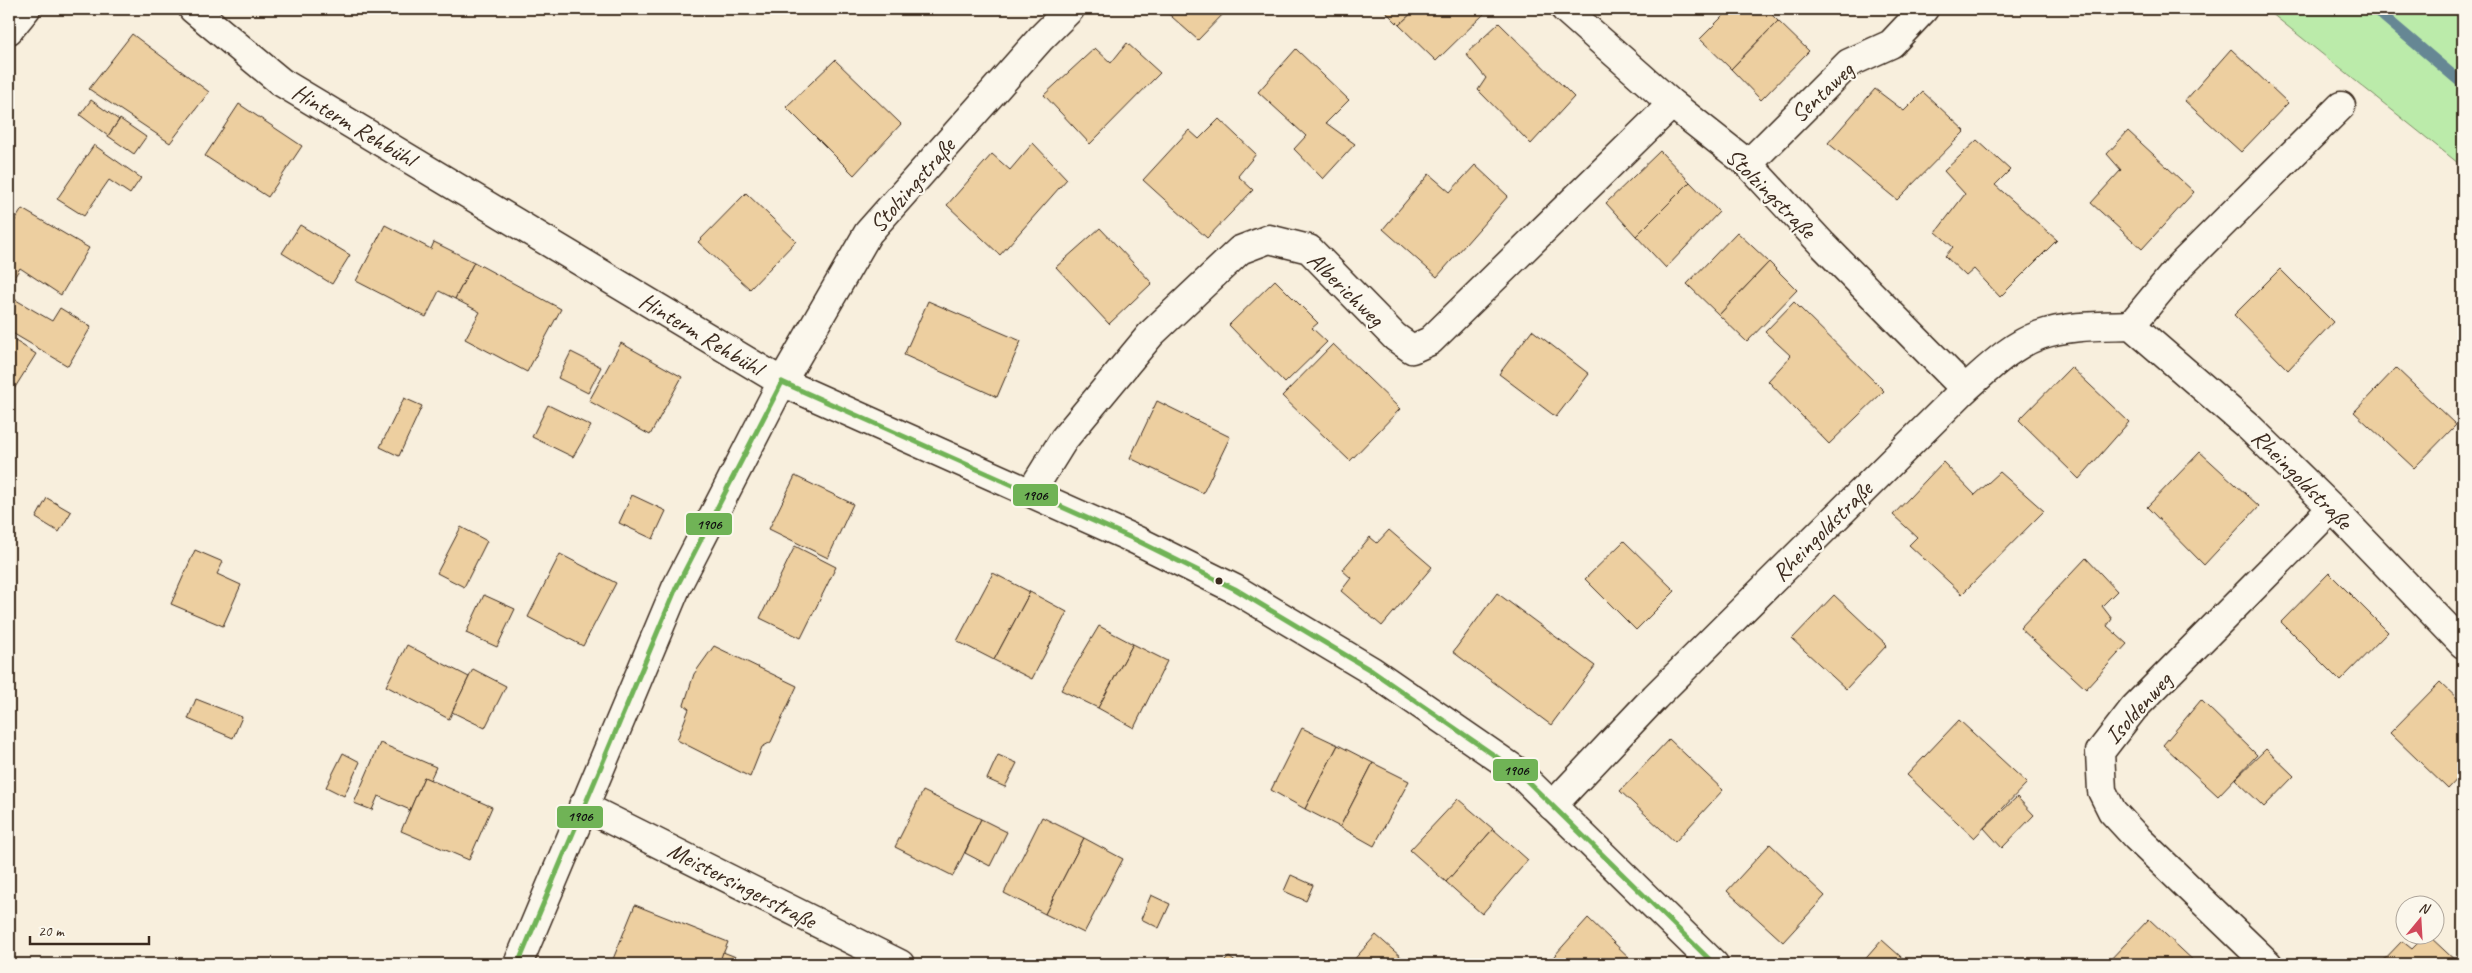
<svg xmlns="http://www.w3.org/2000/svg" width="2472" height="973" font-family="Caveat,sans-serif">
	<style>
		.grass { fill: #bbebaa; stroke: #7b8a64 }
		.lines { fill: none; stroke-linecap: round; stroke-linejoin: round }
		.stream { stroke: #668794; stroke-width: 11 }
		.building { fill: #edcfa0; stroke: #3b2a1e }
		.minor-casing { stroke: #3b2a1e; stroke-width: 31 }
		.minor { stroke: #fbf7ec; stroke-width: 28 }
		.bus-1-casing { stroke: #fbf7ec; stroke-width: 9 }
		.bus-1 { stroke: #70b356; stroke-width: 5 }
		.bus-dot { fill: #3b2a1e; stroke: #fbf7ec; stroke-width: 2 }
		.labels { text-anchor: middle; stroke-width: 4.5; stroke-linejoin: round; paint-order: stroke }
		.street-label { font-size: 24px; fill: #3b2a1e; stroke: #fbf7ec }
		.line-badge { stroke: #fbf7ec; stroke-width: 2 }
		.pale-badge-label { font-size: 14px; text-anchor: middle; font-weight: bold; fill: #111 }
	</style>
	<rect width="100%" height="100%" fill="#f8efdd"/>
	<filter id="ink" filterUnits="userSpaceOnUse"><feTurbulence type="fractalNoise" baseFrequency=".02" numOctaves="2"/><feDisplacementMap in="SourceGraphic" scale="10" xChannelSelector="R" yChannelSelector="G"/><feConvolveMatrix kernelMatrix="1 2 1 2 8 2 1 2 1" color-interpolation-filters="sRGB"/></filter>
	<g filter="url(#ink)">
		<polygon class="grass" points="2266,9 2463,9 2463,167"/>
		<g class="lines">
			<polyline class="stream" points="2375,9 2463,84"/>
		</g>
		<g class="building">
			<polygon points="1163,9 1228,9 1198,40"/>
			<polygon points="1383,9 1416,9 1399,25"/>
			<polygon points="1416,9 1489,9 1436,61 1399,25"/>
			<polygon points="1730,9 1766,9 1778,21 1731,69 1700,39"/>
			<polygon points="1778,21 1809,51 1761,100 1731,69"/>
			<polygon points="1499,23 1574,97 1531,144 1478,90 1486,78 1466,54"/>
			<polygon points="132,34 209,92 170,143 89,89"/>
			<polygon points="1127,43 1160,73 1090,144 1044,95 1095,48 1111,63"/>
			<polygon points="1296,49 1349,100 1326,123 1355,144 1323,179 1294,149 1306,136 1258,92"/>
			<polygon points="2231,49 2288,103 2241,152 2185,101"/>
			<polygon points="835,60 901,124 854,175 786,107"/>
			<polygon points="1875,89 1904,111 1923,92 1965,131 1897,200 1828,143"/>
			<polygon points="91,100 119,120 108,136 80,115"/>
			<polygon points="239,104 302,146 268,197 205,156"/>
			<polygon points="120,119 146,137 134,154 108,136"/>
			<polygon points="1219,119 1256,154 1238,176 1253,190 1207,238 1143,180 1189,130 1199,139"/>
			<polygon points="2128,131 2194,192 2142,249 2091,203 2121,170 2107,154"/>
			<polygon points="1977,140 2010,170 1995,185 2057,240 2000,297 1974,269 1966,276 1945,256 1953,247 1936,232 1965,194 1944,171"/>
			<polygon points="1033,143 1067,179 1000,255 947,205 992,154 1010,170"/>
			<polygon points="94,145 141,178 130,194 109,180 84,216 57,199"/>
			<polygon points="1660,151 1690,182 1636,236 1606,203"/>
			<polygon points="1475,165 1508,196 1437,277 1383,229 1429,174 1450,192"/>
			<polygon points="1690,182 1719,212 1666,268 1636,236"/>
			<polygon points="746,193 796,241 750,289 698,242"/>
			<polygon points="22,209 89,248 61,295 20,268 9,286 9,219 14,222"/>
			<polygon points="300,225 350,255 332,284 282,253"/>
			<polygon points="385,225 431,249 434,242 474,262 455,299 439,291 426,317 356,281"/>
			<polygon points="1100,228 1152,283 1109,324 1056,267"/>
			<polygon points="1737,232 1769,262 1719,315 1687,284"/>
			<polygon points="474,262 561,309 527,372 465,339 480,312 455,299"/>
			<polygon points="1769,262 1797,290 1747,342 1719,315"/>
			<polygon points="2280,269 2333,322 2288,370 2234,315"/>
			<polygon points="1275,280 1318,323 1312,328 1327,342 1285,383 1229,325"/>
			<polygon points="9,296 52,321 60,308 91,327 68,366 9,331"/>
			<polygon points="928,301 1021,341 997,397 904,355"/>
			<polygon points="1794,302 1884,391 1829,444 1768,381 1791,356 1765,332"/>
			<polygon points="1532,330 1589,374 1556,417 1499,374"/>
			<polygon points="9,337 36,354 14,389 9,386"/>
			<polygon points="621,343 682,377 650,435 589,401"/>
			<polygon points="1333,344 1400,409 1350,461 1282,396"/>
			<polygon points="571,352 601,367 588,393 558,378"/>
			<polygon points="2071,367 2129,422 2079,479 2019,420"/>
			<polygon points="2396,368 2456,425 2414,468 2354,412"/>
			<polygon points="404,398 422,406 399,456 380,447"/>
			<polygon points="1157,401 1230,437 1203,493 1130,458"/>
			<polygon points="548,405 591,426 573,457 532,437"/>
			<polygon points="2200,452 2259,506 2204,565 2147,507"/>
			<polygon points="1943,462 1975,495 2000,472 2044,511 1962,594 1909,545 1917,537 1893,515"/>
			<polygon points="795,476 853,504 828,558 769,529"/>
			<polygon points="632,495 666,511 653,539 619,523"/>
			<polygon points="47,498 71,512 59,532 36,518"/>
			<polygon points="461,527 487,541 464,587 437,573"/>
			<polygon points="1389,530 1432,567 1382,626 1341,591 1351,578 1342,570 1370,537 1377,543"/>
			<polygon points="1624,541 1675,591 1636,630 1585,579"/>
			<polygon points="795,546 836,567 801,638 760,618"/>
			<polygon points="195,550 223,562 217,574 241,585 223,626 171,604"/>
			<polygon points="560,554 616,583 583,646 528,617"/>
			<polygon points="2086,558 2117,591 2102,606 2112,619 2107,626 2127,644 2086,689 2020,628"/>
			<polygon points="993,573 1030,592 994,660 957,641"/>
			<polygon points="2329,573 2388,632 2340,681 2281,622"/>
			<polygon points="1030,592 1067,612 1032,679 994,660"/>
			<polygon points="1497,593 1595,666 1551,725 1453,652"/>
			<polygon points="484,595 515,609 497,647 466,633"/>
			<polygon points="1834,595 1887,645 1846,689 1792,639"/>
			<polygon points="1099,626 1133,644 1098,708 1061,690"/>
			<polygon points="1133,644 1167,661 1134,728 1098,708"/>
			<polygon points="407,645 469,677 449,719 386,686"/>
			<polygon points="714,646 797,686 771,742 762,747 750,777 677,740 689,709 684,705 694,674"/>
			<polygon points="473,669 506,686 485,728 452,712"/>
			<polygon points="2440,682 2463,704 2463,773 2448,789 2390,733"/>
			<polygon points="196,699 242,717 233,738 188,719"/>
			<polygon points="2201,700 2257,755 2218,796 2163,745"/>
			<polygon points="1959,720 2027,783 1974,838 1907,775"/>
			<polygon points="1302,728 1338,745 1305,809 1271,790"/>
			<polygon points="1669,739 1723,790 1675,842 1620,791"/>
			<polygon points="380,743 436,767 430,780 424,777 410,810 378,796 372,810 354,803"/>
			<polygon points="1338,745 1373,763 1340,827 1305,809"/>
			<polygon points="2266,749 2294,776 2264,807 2235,779"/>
			<polygon points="343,753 360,762 344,796 326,787"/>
			<polygon points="998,755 1017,763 1005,787 987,779"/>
			<polygon points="1373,763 1409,781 1374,846 1340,827"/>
			<polygon points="424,777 492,807 469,860 401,831"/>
			<polygon points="923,791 981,819 953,876 895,847"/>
			<polygon points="2017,797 2034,815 2002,848 1984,828"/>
			<polygon points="1458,799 1493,829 1446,882 1410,850"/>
			<polygon points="1042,817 1084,838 1045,914 1004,893"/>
			<polygon points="981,819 1007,832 990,866 965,853"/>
			<polygon points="1493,829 1528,860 1482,914 1446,882"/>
			<polygon points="1084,838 1123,859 1084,933 1045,914"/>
			<polygon points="1770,844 1825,896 1783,942 1727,891"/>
			<polygon points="1291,875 1313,885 1306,901 1284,891"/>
			<polygon points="1151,895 1170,904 1159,928 1141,919"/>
			<polygon points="635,905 728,942 719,964 611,964"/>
			<polygon points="1588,918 1636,964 1547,964"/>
			<polygon points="2149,919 2197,964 2106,964"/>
			<polygon points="1376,935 1409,964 1350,964"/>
			<polygon points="2425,936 2429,936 2459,964 2380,964 2402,941 2412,949"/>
			<polygon points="1882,940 1909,964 1861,964"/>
			<polygon points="723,952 754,964 719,964"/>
			<polygon points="1229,957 1238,964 1222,964"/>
		</g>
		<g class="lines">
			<defs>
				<g id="minor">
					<polyline points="193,9 281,82 782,382 1136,540 1235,589 1372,671 1517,771 1714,964"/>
					<polyline points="1565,9 1672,104 1748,164 1823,245 1965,389"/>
					<polyline points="9,30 26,9"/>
					<polyline points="1748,164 1849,63 1891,44 1924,9"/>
					<polyline points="2131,325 2180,266 2341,106"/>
					<polyline points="1031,492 1064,439 1151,334 1240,250 1269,239 1309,249 1395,337 1412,349 1430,341 1672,104"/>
					<polyline points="583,806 900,964"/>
					<path d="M1552 806 1655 697 1965 389C1988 369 2010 346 2040 335 2068 325 2102 326 2131 325L2249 427 2332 508 2463 644"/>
					<polyline points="518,964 676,588 782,382 868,233 1041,38 1070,9"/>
					<polyline points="2268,964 2136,837 2112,811 2102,791 2100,752 2134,708 2332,508"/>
				</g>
			</defs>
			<use href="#minor" class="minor-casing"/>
			<use href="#minor" class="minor"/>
			<defs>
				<g id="bus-1">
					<polyline points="782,382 1136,540 1235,589 1372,671 1517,771 1714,964"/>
					<polyline points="518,964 676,588 782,382"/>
				</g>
			</defs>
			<use href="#bus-1" class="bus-1-casing"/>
			<use href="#bus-1" class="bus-1"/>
		</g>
	</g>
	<circle class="bus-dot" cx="1219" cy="581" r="4.5"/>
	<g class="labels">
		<g class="street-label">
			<text transform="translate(1822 92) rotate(-43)" y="8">Sentaweg</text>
			<text transform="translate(354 125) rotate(31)" y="8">Hinterm Rehbühl</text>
			<text transform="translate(912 185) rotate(-49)" y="8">Stolzingstraße</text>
			<text transform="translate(1771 193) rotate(45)" y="8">Stolzingstraße</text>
			<text transform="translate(1346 289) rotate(44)" y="8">Alberichweg</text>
			<text transform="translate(701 334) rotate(31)" y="8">Hinterm Rehbühl</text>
			<text transform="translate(2302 479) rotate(45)" y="8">Rheingoldstraße</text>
			<text transform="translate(1822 531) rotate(-45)" y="8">Rheingoldstraße</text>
			<text transform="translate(2138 708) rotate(-48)" y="8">Isoldenweg</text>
			<text transform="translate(742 885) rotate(27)" y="8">Meistersingerstraße</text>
		</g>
	</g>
	<g class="line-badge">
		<rect x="1012" y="483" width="47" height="24" rx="5" fill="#70b356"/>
		<rect x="685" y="512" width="48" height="24" rx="5" fill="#70b356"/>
		<rect x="1492" y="758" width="47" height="24" rx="5" fill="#70b356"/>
		<rect x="556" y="805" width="48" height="24" rx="5" fill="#70b356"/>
	</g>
	<g class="pale-badge-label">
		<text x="1035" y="500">1906</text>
		<text x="709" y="529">1906</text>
		<text x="1516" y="775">1906</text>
		<text x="580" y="821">1906</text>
	</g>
	<rect width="2472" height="973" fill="none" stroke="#fbf7ec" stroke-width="30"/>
	<rect x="15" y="15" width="2442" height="943" fill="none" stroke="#3b2a1e" stroke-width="2" filter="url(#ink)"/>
	<g transform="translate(2420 920) rotate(18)"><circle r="24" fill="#fbf7ec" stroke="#aea59a"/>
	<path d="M0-4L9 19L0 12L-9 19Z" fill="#d1495b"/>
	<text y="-8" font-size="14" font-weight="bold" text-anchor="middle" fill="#3b2a1e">N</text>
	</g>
	<path d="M30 936v8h119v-8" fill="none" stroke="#3b2a1e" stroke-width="2.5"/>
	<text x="38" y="936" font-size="15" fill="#3b2a1e" stroke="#fbf7ec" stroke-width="4" paint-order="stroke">20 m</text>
</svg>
